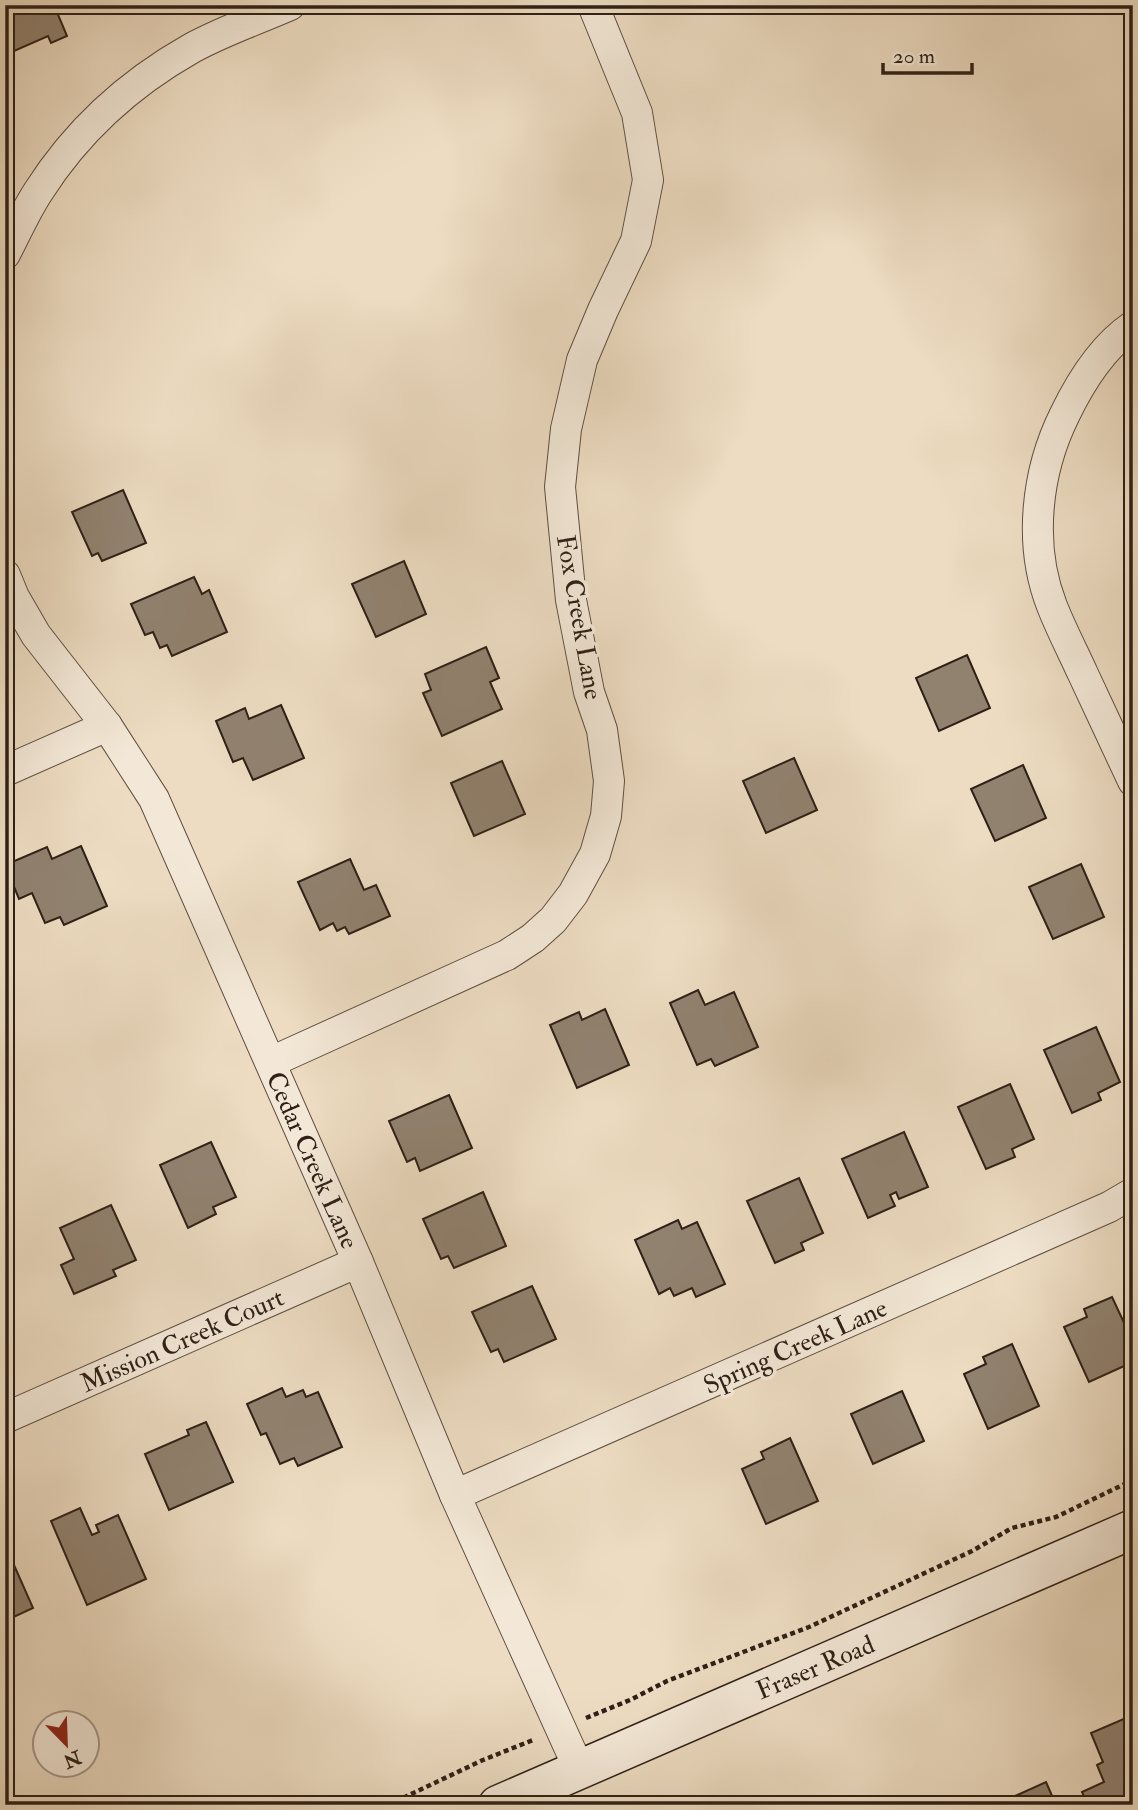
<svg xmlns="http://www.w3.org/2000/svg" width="1138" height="1810" font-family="'IM FELL Double Pica',serif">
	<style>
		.building { fill: #918270; stroke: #2e2017; stroke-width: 2 }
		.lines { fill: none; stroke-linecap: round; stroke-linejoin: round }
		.street-casing { stroke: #5e4f42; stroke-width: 32 }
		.secondary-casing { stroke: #2e2017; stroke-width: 41 }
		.path { stroke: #2e2017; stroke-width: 4.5; stroke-dasharray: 5 3.5; stroke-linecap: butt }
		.street { stroke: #f3e8d7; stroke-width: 30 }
		.secondary { stroke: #f3e8d7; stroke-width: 38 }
		.labels { text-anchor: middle; stroke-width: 7; stroke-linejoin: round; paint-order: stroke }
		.street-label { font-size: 26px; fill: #2e2017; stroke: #f3e8d7 }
	</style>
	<rect width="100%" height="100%" fill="#eddcc2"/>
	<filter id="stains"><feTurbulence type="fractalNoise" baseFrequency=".00286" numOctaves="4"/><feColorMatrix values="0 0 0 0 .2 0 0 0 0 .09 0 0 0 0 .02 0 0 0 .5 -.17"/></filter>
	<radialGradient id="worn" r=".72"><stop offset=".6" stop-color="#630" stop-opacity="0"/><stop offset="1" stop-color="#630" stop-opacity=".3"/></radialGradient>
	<g class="building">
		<polygon points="5,5 54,5 67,36 51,43 48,36 5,55"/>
		<polygon points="123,490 146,543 102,561 98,553 92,556 72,512"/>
		<polygon points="404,561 426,614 376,637 352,584"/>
		<polygon points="194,577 202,594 209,590 227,632 172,656 167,645 160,648 153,632 145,635 131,604"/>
		<polygon points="486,647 499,678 490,682 502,709 442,736 423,693 431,690 425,674"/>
		<polygon points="967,655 990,708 939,731 916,678"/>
		<polygon points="281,705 304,758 253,780 243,758 233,762 216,721 245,708 249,719"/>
		<polygon points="794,758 817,810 766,833 743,781"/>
		<polygon points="502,761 525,814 474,836 451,783"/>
		<polygon points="1023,765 1046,818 995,841 971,789"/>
		<polygon points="81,846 107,906 64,925 60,917 45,923 32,893 19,899 5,865 47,847 52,859"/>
		<polygon points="350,859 364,890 376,885 390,916 349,934 345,927 337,931 333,923 320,930 298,882"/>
		<polygon points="1081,864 1104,917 1053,939 1029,887"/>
		<polygon points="698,990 705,1005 734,992 758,1047 715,1066 711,1059 697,1065 670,1003"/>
		<polygon points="605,1009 629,1065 577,1088 550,1025 579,1012 582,1020"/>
		<polygon points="1096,1027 1120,1082 1098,1093 1101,1100 1072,1113 1044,1050"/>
		<polygon points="1010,1084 1034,1139 1012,1149 1015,1157 986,1169 958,1107"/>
		<polygon points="449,1095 472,1148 420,1171 415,1158 407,1162 389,1121"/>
		<polygon points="904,1132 928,1187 899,1199 896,1192 890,1195 895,1206 868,1218 842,1159"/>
		<polygon points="211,1142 236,1197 213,1207 216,1214 188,1228 160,1165"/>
		<polygon points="799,1178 823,1233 801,1243 804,1250 775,1263 747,1201"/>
		<polygon points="483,1192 506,1246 454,1268 448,1256 441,1259 423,1219"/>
		<polygon points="111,1205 136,1260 113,1270 116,1276 74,1294 61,1265 74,1259 60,1228"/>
		<polygon points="678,1220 682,1229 697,1222 725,1284 696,1297 692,1288 674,1296 670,1288 659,1294 635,1240"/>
		<polygon points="532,1286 556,1339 504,1362 498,1349 491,1352 472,1312"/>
		<polygon points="1112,1297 1133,1342 1133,1362 1089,1382 1064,1327 1087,1317 1084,1309"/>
		<polygon points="1012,1344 1039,1406 988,1429 964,1374 986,1364 983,1357"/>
		<polygon points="282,1388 286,1397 303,1390 306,1397 318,1392 342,1447 298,1466 294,1458 280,1464 266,1433 261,1435 247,1404"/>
		<polygon points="902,1391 924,1441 873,1464 851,1414"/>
		<polygon points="206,1422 233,1482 169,1510 145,1454 189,1435 187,1430"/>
		<polygon points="790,1438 818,1501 766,1524 742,1469 764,1459 761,1452"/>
		<polygon points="80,1508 92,1535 99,1532 96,1525 118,1515 146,1579 87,1605 51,1521"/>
		<polygon points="10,1556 33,1608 5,1621 5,1558"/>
		<polygon points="1133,1715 1133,1805 1088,1805 1082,1792 1104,1782 1097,1765 1103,1762 1091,1733"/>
		<polygon points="1046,1782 1056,1805 995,1805"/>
	</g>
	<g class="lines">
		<defs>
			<g id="street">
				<path d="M5 254C16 233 25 212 38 192 76 132 130 83 192 48 223 31 258 19 290 5"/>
				<path d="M1133 326C1102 347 1081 381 1065 414 1036 472 1028 545 1052 606 1061 629 1073 652 1083 674 1100 710 1116 745 1133 781"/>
				<polyline points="5,575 14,597 36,635 107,726 154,799 358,1262 455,1495 579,1769"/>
				<polyline points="5,771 107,726"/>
				<polyline points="271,1062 507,955 533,938 553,920 573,894 595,854 606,816 609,781 602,730 589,692 571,600 560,487 566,429 582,360 603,310 636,241 648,180 637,113 593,5"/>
				<polyline points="5,1418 358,1262"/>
				<polyline points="455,1495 1109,1207 1133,1193"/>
			</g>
			<polyline id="secondary" points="498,1805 1133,1529"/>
		</defs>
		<use href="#street" class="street-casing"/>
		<use href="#secondary" class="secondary-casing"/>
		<g class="path">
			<polyline points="586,1718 630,1700 667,1681 809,1627 972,1551 1012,1528 1056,1517 1133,1480"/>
			<polyline points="388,1805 483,1760 533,1740"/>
		</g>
		<use href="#street" class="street"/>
		<use href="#secondary" class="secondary"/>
	</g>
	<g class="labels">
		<g class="street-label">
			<text transform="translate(580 617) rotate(80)" y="9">Fox Creek Lane</text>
			<text transform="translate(313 1160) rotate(66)" y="9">Cedar Creek Lane</text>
			<text transform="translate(182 1340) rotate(-24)" y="9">Mission Creek Court</text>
			<text transform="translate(795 1346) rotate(-24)" y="9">Spring Creek Lane</text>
			<text transform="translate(815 1667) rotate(-23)" y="9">Fraser Road</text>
		</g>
	</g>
	<rect width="1138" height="1810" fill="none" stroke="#eddcc2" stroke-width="28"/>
	<rect x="7" y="7" width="1124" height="1796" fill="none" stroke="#2e2017" stroke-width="3.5"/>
	<rect x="14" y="14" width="1110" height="1782" fill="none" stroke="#2e2017" stroke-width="2"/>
	<g transform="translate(66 1744) rotate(157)"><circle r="33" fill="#f3e8d7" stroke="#a4988a" stroke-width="2"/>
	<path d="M0-5L12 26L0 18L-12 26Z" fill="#8f2418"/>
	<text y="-10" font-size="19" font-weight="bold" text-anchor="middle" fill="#2e2017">N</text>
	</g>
	<path d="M883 63v10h89v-10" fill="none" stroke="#2e2017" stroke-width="3.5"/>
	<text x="893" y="63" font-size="21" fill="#2e2017" stroke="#f3e8d7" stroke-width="5" paint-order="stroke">20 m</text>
	<rect width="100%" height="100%" filter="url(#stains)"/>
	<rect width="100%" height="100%" fill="url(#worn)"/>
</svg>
